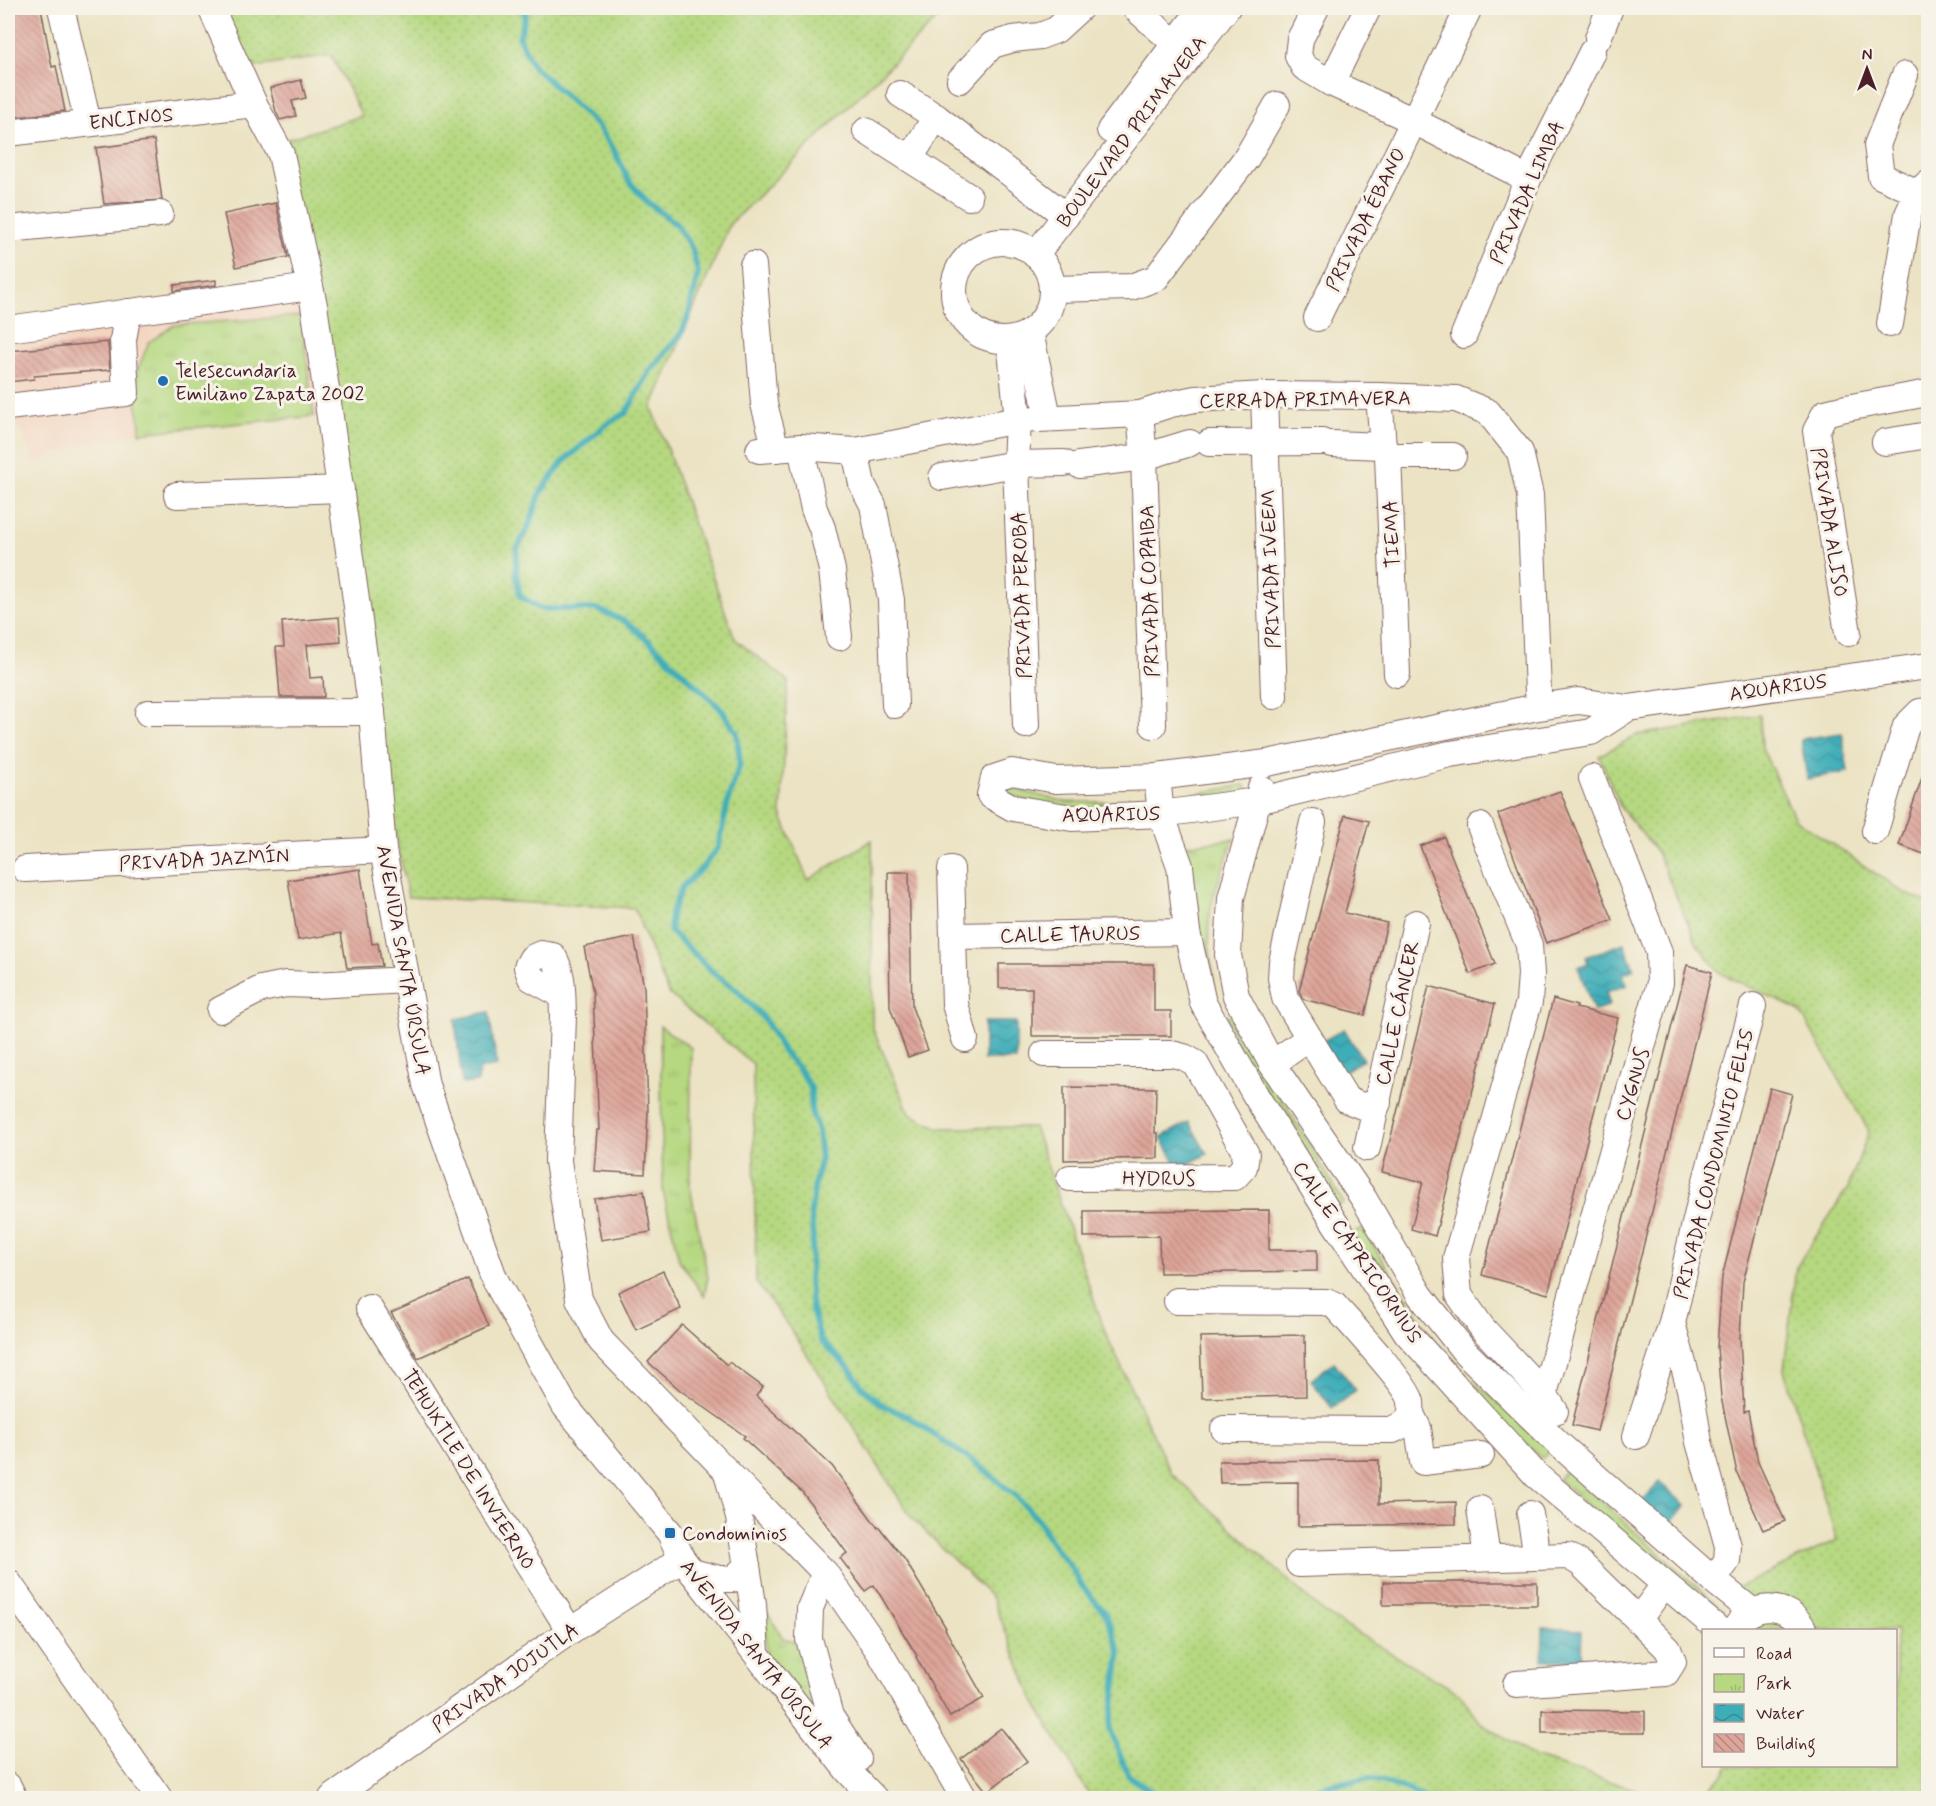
<svg xmlns="http://www.w3.org/2000/svg" width="1936" height="1806" font-family="Mynerve,sans-serif">
	<style>
		.built { fill: #f3d4bf }
		.grass { fill: url(#grass-dots); stroke: #807c56; stroke-width: 1.5 }
		.park { fill: url(#park-tufts); stroke: #807c56; stroke-width: 1.5 }
		.water { fill: url(#water-waves); stroke: #446672; stroke-width: 1.5 }
		.lines { fill: none; stroke-linecap: round; stroke-linejoin: round }
		.stream { stroke: #3dadb8; stroke-width: 6 }
		.building { fill: url(#building-back-hatch) }
		.minor-casing { stroke: #826460; stroke-width: 28 }
		.minor { stroke: #fff; stroke-width: 26 }
		.poi-dot { fill: #1f6fb2; stroke: #f7f3e8; stroke-width: 2 }
		.labels { text-anchor: middle; stroke-width: 6; stroke-linejoin: round; paint-order: stroke }
		.street-label { font-size: 20px; fill: #4a1f2b; stroke: #f7f3e8 }
		.poi-label { font-size: 20px; fill: #4a1f2b; stroke: #f7f3e8; text-anchor: start }
	</style>
	<defs>
		<pattern id="grass-dots" width="8" height="8" patternUnits="userSpaceOnUse" patternTransform="scale(1.5)"><rect width="8" height="8" fill="#b5d880"/><path d="M2 2h.1M6 6h.1" fill="none" stroke="#9db96f" stroke-width="1.8" stroke-linecap="round"/></pattern>
		<pattern id="park-tufts" width="24" height="20" patternUnits="userSpaceOnUse" patternTransform="scale(1.5)"><rect width="24" height="20" fill="#b5d880"/><path d="M3 7l-1-3M5 7V3M7 7l1-3M15 17l-1-3M17 17v-4M19 17l1-3" fill="none" stroke="#9db96f"/></pattern>
		<pattern id="water-waves" width="16" height="10" patternUnits="userSpaceOnUse" patternTransform="scale(1.5)"><rect width="16" height="10" fill="#3dadb8"/><path d="M0 5q4-4 8 0t8 0" fill="none" stroke="#358c96"/></pattern>
		<pattern id="building-back-hatch" width="6" height="6" patternUnits="userSpaceOnUse" patternTransform="scale(1.5)"><rect width="6" height="6" fill="#dea59a"/><path d="M-1 5l2 2M0 0l6 6M5-1l2 2" fill="none" stroke="#b6867e"/></pattern>
	</defs>
	<rect width="100%" height="100%" fill="#f7f3e8"/>
	<filter id="ink" filterUnits="userSpaceOnUse"><feTurbulence type="fractalNoise" baseFrequency=".0167" numOctaves="2"/><feDisplacementMap in="SourceGraphic" scale="12" xChannelSelector="R" yChannelSelector="G"/><feConvolveMatrix kernelMatrix="1 2 1 2 8 2 1 2 1" color-interpolation-filters="sRGB"/></filter>
	<filter id="wash" filterUnits="userSpaceOnUse"><feTurbulence type="fractalNoise" baseFrequency=".008" numOctaves="4" result="noise"/><feDisplacementMap in="SourceGraphic" scale="24" xChannelSelector="R" yChannelSelector="G"/><feGaussianBlur stdDeviation="1.35" result="paint"/><feColorMatrix in="noise" values="0 0 0 0 0 0 0 0 0 0 0 0 0 0 0 0 0 1.4 0 .05"/><feComposite in="paint" operator="in"/></filter>
	<g filter="url(#wash)">
		<rect width="100%" height="100%" fill="#ebe3c3"/>
		<polygon class="built" points="293,295 317,348 322,415 166,428 78,445 33,463 21,428 8,429 8,317"/>
		<g class="grass">
			<polygon points="211,8 948,8 730,224 652,407 735,639 788,681 781,814 808,880 872,840 872,1027 910,1114 939,1128 1034,1127 1106,1334 1171,1473 1325,1614 1459,1693 1481,1723 1534,1757 1661,1798 1091,1798 1035,1703 992,1598 911,1517 794,1334 756,1282 753,1064 668,993 634,908 408,897 372,712 275,143 362,116 331,55 239,70"/>
			<path d="M1760 715 1762 748 1795 819 1906 894 1928 902V1798H1687C1706 1796 1720 1782 1728 1766H1896V1630H1802L1728 1592 1837 1540 1784 1370 1796 1267 1848 1188 1869 1131 1800 1011 1720 973 1697 944 1657 852 1621 808 1599 756 1637 735Z"/>
		</g>
		<g class="park">
			<polygon points="301,316 314,416 140,433 140,422 134,392 138,369 149,342 174,325"/>
			<polygon points="1244,785 1248,788 1248,792 1170,802 1173,798"/>
			<polygon points="1007,788 1067,802 1148,802 1064,812 1004,793"/>
			<path d="M1234 839C1224 865 1213 892 1209 920 1207 943 1212 968 1215 991L1203 993 1180 846Z"/>
			<polygon points="1238,1014 1247,1040 1344,1203 1332,1209 1236,1043 1227,1017"/>
			<polygon points="660,1026 691,1048 690,1187 708,1278 704,1296 679,1260 663,1191"/>
			<polygon points="1362,1228 1432,1337 1468,1377 1552,1449 1542,1459 1442,1365 1352,1234"/>
			<polygon points="1566,1470 1724,1611 1715,1621 1558,1479"/>
			<polygon points="765,1609 783,1638 793,1642 799,1639 825,1727 766,1657"/>
			<polygon points="1771,1620 1779,1622 1791,1630 1748,1630 1762,1621"/>
		</g>
		<g class="water">
			<polygon points="1842,733 1848,772 1807,779 1801,739"/>
			<polygon points="1624,943 1634,969 1623,974 1627,985 1606,992 1610,1005 1594,1011 1578,967 1588,963 1586,957"/>
			<polygon points="489,1012 497,1066 479,1069 478,1082 462,1084 455,1019"/>
			<rect x="984" y="1022" width="32" height="38"/>
			<polygon points="1344,1029 1363,1060 1335,1077 1316,1045"/>
			<polygon points="1189,1122 1207,1154 1179,1169 1161,1137"/>
			<polygon points="1334,1362 1356,1390 1332,1408 1311,1380"/>
			<polygon points="1660,1482 1686,1506 1666,1527 1640,1503"/>
			<polygon points="1543,1628 1582,1630 1581,1661 1542,1660"/>
		</g>
		<g class="lines">
			<g class="stream">
				<polyline points="518,8 526,13 519,38 533,66 598,126 616,154 628,180 647,202 676,224 692,249 698,273 688,318 681,334 649,372 626,413 608,423 563,462 541,492 529,526 517,549 516,573 520,596 541,609 597,609 626,622 648,640 721,709 737,733 740,764 729,797 718,848 702,868 682,887 671,914 670,931 716,975 737,990 765,1020 784,1053 798,1068 811,1088 811,1110 818,1131 821,1158 815,1182 811,1213 813,1238 809,1281 812,1310 821,1341 848,1367 863,1388 881,1404 912,1419 977,1464 1017,1497 1038,1520 1054,1547 1071,1567 1082,1586 1106,1614 1120,1652 1110,1729 1128,1775 1160,1798"/>
				<polyline points="1298,1798 1327,1785 1371,1778 1411,1791 1424,1798"/>
			</g>
		</g>
		<g id="blocks">
			<g class="building">
				<polygon points="8,8 41,8 52,67 56,66 65,111 10,118 8,106"/>
				<polygon points="301,80 306,98 292,101 296,116 280,120 276,112 270,88"/>
				<polygon points="154,140 162,200 104,204 96,148"/>
				<polygon points="276,203 288,257 236,267 224,214"/>
				<polygon points="216,280 216,285 174,291 174,285"/>
				<polygon points="108,342 110,370 34,376 34,379 8,382 8,351"/>
				<polygon points="339,617 341,642 307,645 310,678 323,677 324,697 280,697 276,647 284,647 282,622"/>
				<polygon points="1926,766 1929,766 1929,841 1924,854 1899,845"/>
				<polygon points="1560,791 1613,920 1546,943 1498,814"/>
				<polygon points="1345,815 1369,821 1345,913 1387,923 1365,1015 1303,999 1299,991"/>
				<polygon points="1444,837 1495,964 1470,974 1420,846"/>
				<polygon points="360,869 372,944 378,943 382,966 347,968 341,933 298,940 288,880"/>
				<polygon points="888,872 909,872 912,1007 928,1050 908,1057 890,1007"/>
				<polygon points="634,937 644,987 648,1111 645,1174 594,1171 597,1130 599,1130 593,993 584,947"/>
				<polygon points="999,964 1154,964 1154,1011 1171,1011 1171,1036 1032,1036 1032,988 999,988"/>
				<polygon points="1687,965 1712,972 1597,1431 1572,1425"/>
				<polygon points="1429,986 1495,1004 1435,1236 1411,1229 1423,1182 1382,1172"/>
				<polygon points="1553,999 1577,1006 1576,1008 1618,1018 1548,1294 1482,1275"/>
				<polygon points="1064,1087 1156,1088 1155,1133 1158,1133 1158,1158 1064,1160"/>
				<polygon points="1770,1088 1792,1094 1743,1282 1740,1338 1744,1412 1748,1411 1758,1462 1785,1521 1763,1530 1737,1473 1721,1397 1717,1347 1722,1277"/>
				<polygon points="644,1191 651,1232 601,1240 594,1199"/>
				<polygon points="1269,1210 1269,1250 1317,1250 1317,1271 1160,1273 1159,1236 1084,1237 1084,1211"/>
				<polygon points="663,1271 681,1309 636,1330 618,1292"/>
				<polygon points="468,1279 489,1326 418,1358 391,1313"/>
				<polygon points="682,1325 727,1365 729,1362 763,1387 756,1396 832,1466 878,1528 879,1527 905,1560 946,1628 945,1629 984,1698 950,1717 916,1657 917,1656 874,1585 865,1591 840,1558 847,1553 803,1493 743,1438 745,1436 680,1390 648,1362"/>
				<polygon points="1305,1335 1306,1396 1202,1398 1200,1337"/>
				<polygon points="1379,1460 1379,1504 1456,1502 1456,1524 1298,1526 1298,1482 1220,1483 1219,1461"/>
				<rect x="1383" y="1582" width="154" height="23"/>
				<polygon points="1542,1710 1645,1711 1645,1733 1542,1733"/>
				<polygon points="1001,1728 1027,1761 987,1792 961,1759"/>
			</g>
		</g>
	</g>
	<g filter="url(#ink)">
		<use href="#blocks" fill-opacity="0" stroke="#826460" stroke-width="1.5"/>
		<g class="lines">
			<defs>
				<g id="minor">
					<polyline points="61,8 88,123"/>
					<polyline points="211,8 254,104 281,154 314,305 372,712 383,850 426,1085 494,1278 565,1406 670,1533 682,1559 848,1771 874,1798"/>
					<polyline points="1135,8 1186,53"/>
					<polyline points="1316,8 1300,39 1298,56 1304,67 1331,83 1414,121 1528,179"/>
					<polyline points="1598,38 1610,8"/>
					<polyline points="1905,75 1877,145 1881,176 1918,193"/>
					<polyline points="960,80 992,45 1013,39 1040,36 1056,30 1080,8"/>
					<polyline points="1331,83 1368,8"/>
					<polyline points="900,94 936,117 1066,216"/>
					<polyline points="1110,130 1202,8"/>
					<polyline points="866,131 969,197"/>
					<polyline points="8,133 254,104"/>
					<polyline points="910,158 936,117"/>
					<polyline points="8,229 160,214"/>
					<circle cx="1003" cy="291" r="49"/>
					<polyline points="1035,255 1227,8"/>
					<polyline points="753,265 764,404 776,449"/>
					<polyline points="1053,289 1131,287 1156,278 1247,157 1277,105"/>
					<polyline points="1317,318 1469,8"/>
					<polyline points="1890,324 1908,214 1918,193 1928,183"/>
					<polyline points="8,329 310,287"/>
					<polyline points="1030,332 1048,417"/>
					<polyline points="1464,335 1528,179 1592,52"/>
					<polyline points="1010,340 1018,420 1016,464 1026,725"/>
					<polyline points="1264,395 1274,696"/>
					<polyline points="1379,396 1383,446 1388,456 1397,674"/>
					<polyline points="8,407 126,393 123,340 128,312"/>
					<polyline points="1140,414 1144,457 1153,725"/>
					<polyline points="1885,442 1928,435"/>
					<polyline points="1209,443 1322,442"/>
					<polyline points="1332,444 1383,446"/>
					<polyline points="801,447 814,509 822,528 832,570 839,637"/>
					<polyline points="759,450 801,447 855,451 1018,420 1140,414 1171,404 1195,399 1264,395 1379,396 1456,399 1488,412 1520,452 1530,495 1538,692"/>
					<polyline points="855,451 862,484 873,505 891,600 895,705"/>
					<polyline points="1388,456 1453,456"/>
					<polyline points="1079,465 1144,457 1190,443"/>
					<polyline points="942,477 1016,464 1064,463"/>
					<polyline points="177,495 341,489"/>
					<polyline points="1848,633 1816,431 1825,413 1841,409 1928,393"/>
					<polyline points="1628,708 1591,732 1450,754 1257,801 1161,814 1072,818 1013,808 990,795 994,778 1012,772 1056,780 1157,777 1267,763 1533,708 1578,701 1628,708 1928,666"/>
					<polyline points="148,713 372,712"/>
					<polyline points="1157,777 1161,814 1180,866 1187,932 1203,1003 1256,1096 1333,1220 1407,1333 1536,1475 1719,1630"/>
					<polyline points="1261,788 1231,898 1228,955 1236,996 1272,1064 1364,1199 1420,1295 1465,1352 1561,1446 1713,1580 1753,1612"/>
					<polyline points="1313,822 1282,962 1281,978 1285,998 1347,1100 1362,1106 1378,1103"/>
					<polyline points="1480,826 1529,945 1531,974 1529,1002 1456,1258 1459,1295 1483,1329 1544,1394"/>
					<polyline points="1875,831 1906,726 1920,712 1928,711"/>
					<polyline points="25,869 383,850"/>
					<polyline points="951,869 955,1004 965,1039"/>
					<polyline points="954,936 1187,932"/>
					<path d="M562 995 531 978 527 967 532 958 541 954 553 956C564 974 562 995 563 1016L558 1161 579 1299 601 1341 825 1573 879 1651 964 1798"/>
					<polyline points="220,1010 261,989 286,984 314,985 407,980"/>
					<polyline points="1044,1054 1172,1054 1184,1057 1195,1063 1246,1154 1244,1167 1235,1177 1070,1178"/>
					<polyline points="1272,1064 1309,1038"/>
					<polyline points="1367,1148 1416,923"/>
					<path d="M1177 1301 1326 1302 1334 1305C1348 1321 1409 1386 1411 1402 1413 1418 1406 1424 1393 1430L1224 1429"/>
					<polyline points="369,1308 570,1631"/>
					<polyline points="1672,1323 1690,1389 1699,1442 1728,1546 1727,1561 1713,1580"/>
					<polyline points="1555,1411 1544,1394 1660,983 1659,952 1592,778"/>
					<polyline points="1411,1414 1418,1428 1423,1462 1481,1455"/>
					<polyline points="1636,1436 1672,1323 1700,1203 1753,1006"/>
					<polyline points="1480,1509 1487,1558"/>
					<polyline points="1530,1514 1537,1556"/>
					<polyline points="1299,1564 1568,1556 1580,1563 1668,1649 1673,1662 1666,1673 1516,1684"/>
					<polyline points="747,1566 753,1604 756,1653"/>
					<polyline points="692,1572 720,1579 733,1579 747,1566 739,1518 727,1473"/>
					<polyline points="825,1573 810,1608 809,1639 830,1716 858,1759"/>
					<polyline points="8,1582 159,1798"/>
					<polyline points="1638,1620 1664,1585"/>
					<path d="M1735 1630C1749 1600 1790 1602 1804 1630"/>
					<polyline points="8,1786 14,1798"/>
					<polyline points="332,1798 570,1631 682,1559"/>
				</g>
			</defs>
			<use href="#minor" class="minor-casing"/>
			<use href="#minor" class="minor"/>
		</g>
	</g>
	<g class="poi-dot">
		<circle cx="163" cy="381" r="6"/>
		<rect x="664" y="1527" width="12" height="12" rx="3"/>
	</g>
	<g class="labels">
		<g class="street-label">
			<text transform="translate(131 118) rotate(-6)" y="7">ENCINOS</text>
			<text transform="translate(1131 131) rotate(-53)" y="7">BOULEVARD PRIMAVERA</text>
			<text transform="translate(1526 192) rotate(-66)" y="7">PRIVADA LIMBA</text>
			<text transform="translate(1365 219) rotate(-64)" y="7">PRIVADA ÉBANO</text>
			<text transform="translate(1305 399) rotate(-1)" y="7">CERRADA PRIMAVERA</text>
			<text transform="translate(1830 522) rotate(81)" y="7">PRIVADA ALISO</text>
			<text transform="translate(1391 534) rotate(-92)" y="7">TIEMA</text>
			<text transform="translate(1270 569) rotate(-92)" y="7">PRIVADA IVEEM</text>
			<text transform="translate(1149 591) rotate(-92)" y="7">PRIVADA COPAIBA</text>
			<text transform="translate(1021 595) rotate(-92)" y="7">PRIVADA PEROBA</text>
			<text transform="translate(1778 687) rotate(-8)" y="7">AQUARIUS</text>
			<text transform="translate(1111 814) rotate(-1)" y="7">AQUARIUS</text>
			<text transform="translate(204 859) rotate(-3)" y="7">PRIVADA JAZMÍN</text>
			<text transform="translate(1070 934) rotate(-1)" y="7">CALLE TAURUS</text>
			<text transform="translate(404 960) rotate(80)" y="7">AVENIDA SANTA ÚRSULA</text>
			<text transform="translate(1397 1013) rotate(-78)" y="7">CALLE CÁNCER</text>
			<text transform="translate(1632 1084) rotate(-74)" y="7">CYGNUS</text>
			<text transform="translate(1713 1164) rotate(-76)" y="7">PRIVADA CONDOMINIO FELIS</text>
			<text x="1159" y="1185">HYDRUS</text>
			<text transform="translate(1358 1252) rotate(56)" y="7">CALLE CAPRICORNIUS</text>
			<text transform="translate(469 1469) rotate(58)" y="7">TEHUIXTLE DE INVIERNO</text>
			<text transform="translate(757 1654) rotate(52)" y="7">AVENIDA SANTA ÚRSULA</text>
			<text transform="translate(505 1677) rotate(-35)" y="7">PRIVADA JOJUTLA</text>
		</g>
		<g class="poi-label">
			<text x="175" y="377">Telesecundaria<tspan x="175" dy="23">Emiliano Zapata 2002</tspan></text>
			<text x="682" y="1540">Condominios</text>
		</g>
	</g>
	<rect width="1936" height="1806" fill="none" stroke="#f7f3e8" stroke-width="30"/>
	<rect x="1702" y="1629" width="195" height="138" fill="#f7f3e8" stroke="#b29e9c" stroke-width="1.5"/>
	<rect x="1714" y="1648" width="30" height="9" fill="#ffffff" stroke="#b29e9c" stroke-width="1.5"/>
	<text x="1756" y="1659" font-size="18" fill="#4a1f2b">Road</text>
	<rect x="1714" y="1674" width="30" height="18" fill="url(#park-tufts)" stroke="#b29e9c" stroke-width="1.5"/>
	<text x="1756" y="1689" font-size="18" fill="#4a1f2b">Park</text>
	<rect x="1714" y="1704" width="30" height="18" fill="url(#water-waves)" stroke="#b29e9c" stroke-width="1.5"/>
	<text x="1756" y="1719" font-size="18" fill="#4a1f2b">Water</text>
	<rect x="1714" y="1734" width="30" height="18" fill="url(#building-back-hatch)" stroke="#b29e9c" stroke-width="1.5"/>
	<text x="1756" y="1749" font-size="18" fill="#4a1f2b">Building</text>
	<g transform="translate(1867 69)" stroke="#f7f3e8" stroke-width="4.5" paint-order="stroke">
	<path d="M0-4.5L10 22L0 15L-10 22Z" fill="#4a1f2b"/>
	<text y="-9" font-size="16" font-weight="bold" text-anchor="middle" fill="#4a1f2b">N</text>
	</g>
</svg>
